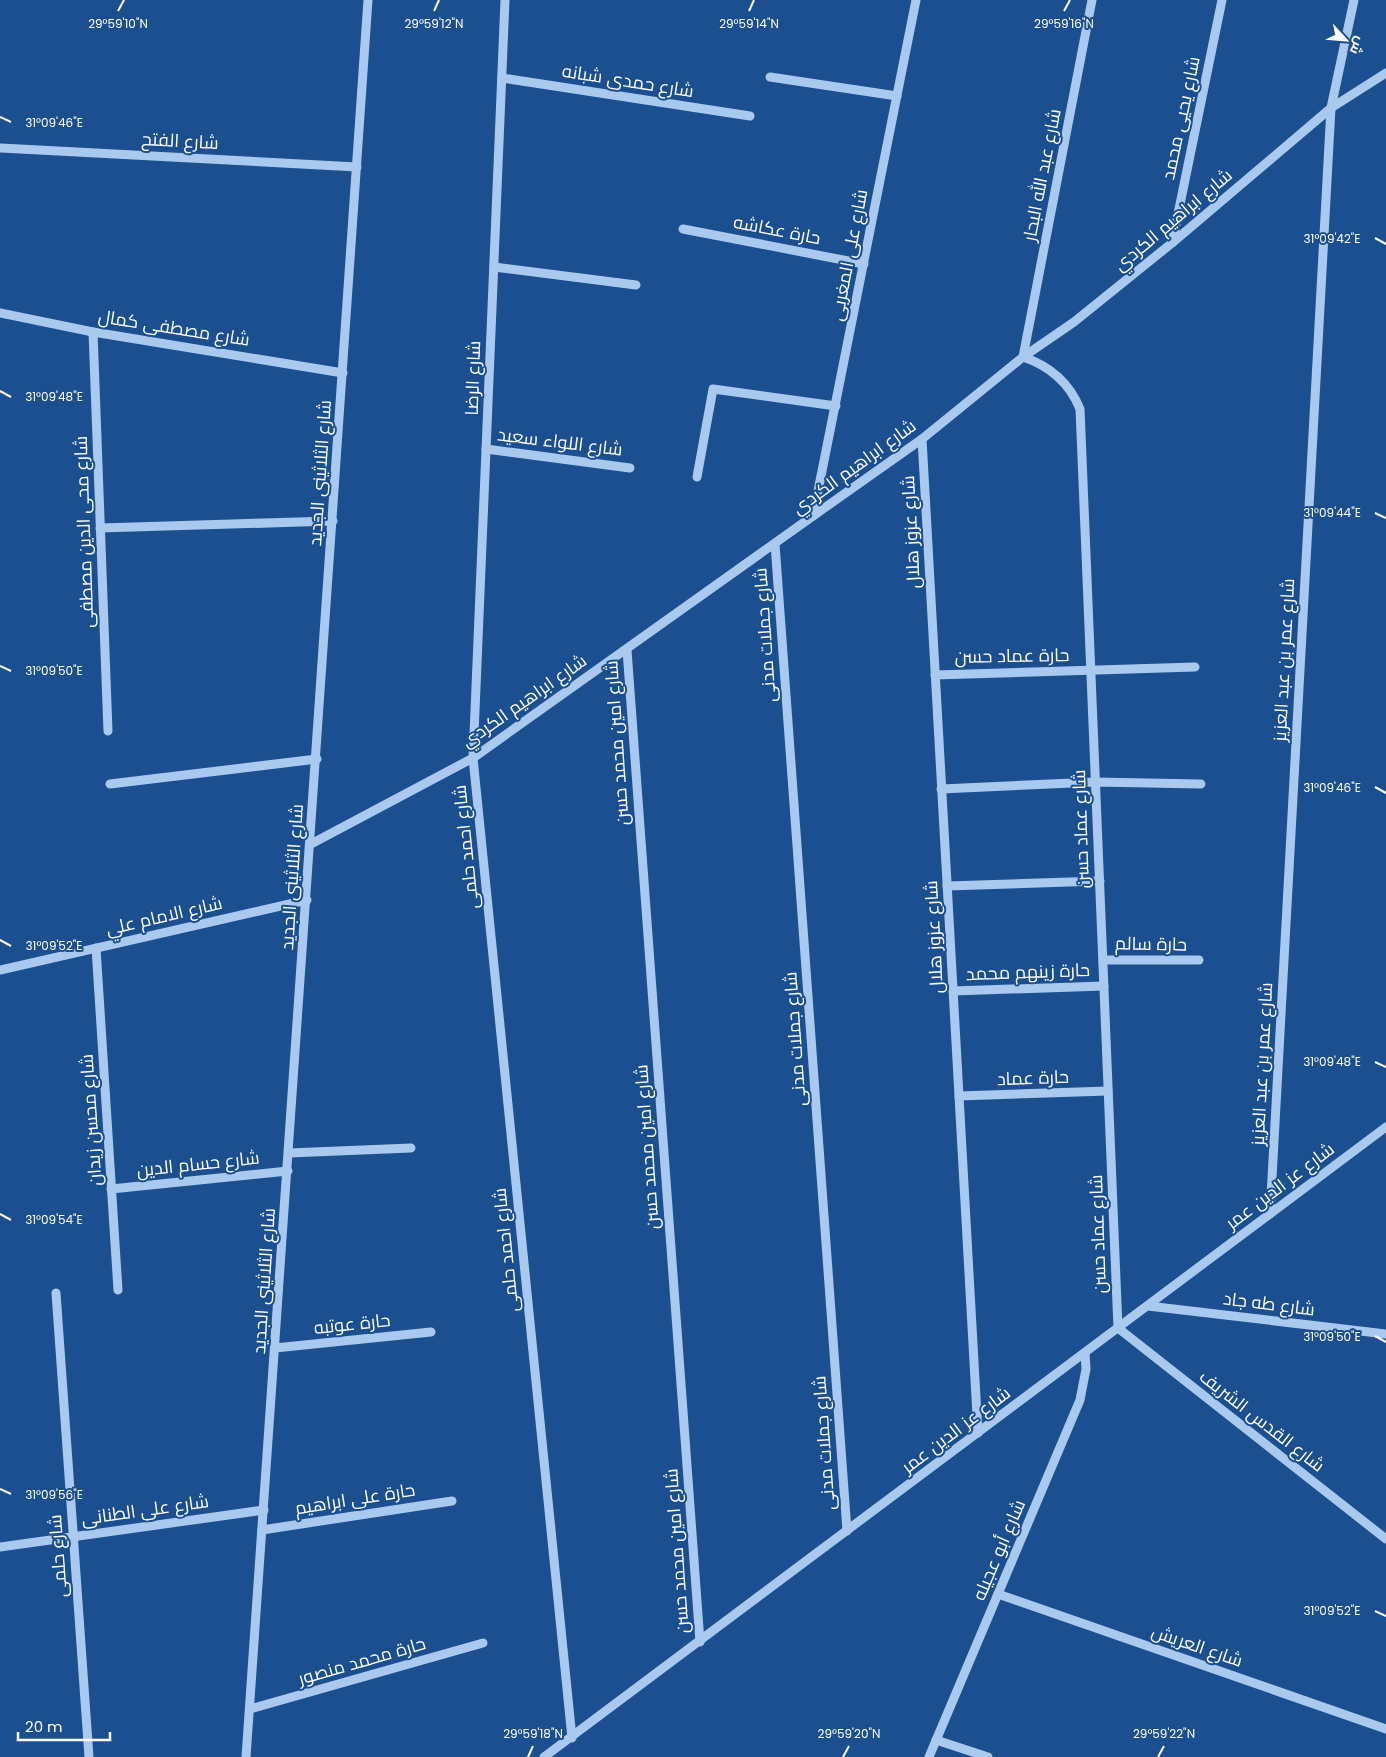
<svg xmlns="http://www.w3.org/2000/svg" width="1386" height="1757" font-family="Poppins,Cairo,sans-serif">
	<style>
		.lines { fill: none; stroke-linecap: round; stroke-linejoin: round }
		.minor { stroke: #a9c9ee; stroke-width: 9 }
		.ticks { fill: none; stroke: #fff; stroke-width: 2 }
		.labels { text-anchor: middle; stroke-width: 4; stroke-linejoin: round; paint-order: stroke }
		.street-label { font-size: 18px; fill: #fff; stroke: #1b4f8f }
		.ticks-label { font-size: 12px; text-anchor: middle; fill: #fff; stroke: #1b4f8f; stroke-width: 4; stroke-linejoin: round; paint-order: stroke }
	</style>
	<rect width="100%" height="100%" fill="#1b4f8f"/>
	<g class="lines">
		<g class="minor">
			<polyline points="505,0 473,758 572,1738"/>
			<path d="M1092 0 1023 357C1050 366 1069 382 1080 409L1118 1328 1386 1539"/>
			<polyline points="770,77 897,96"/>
			<polyline points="502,78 750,116"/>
			<polyline points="1,148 357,167"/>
			<polyline points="683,229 864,264"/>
			<polyline points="1172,243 1222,0"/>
			<polyline points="494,267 636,285"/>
			<polyline points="0,313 93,332 343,373"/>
			<polyline points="93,332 108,731"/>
			<polyline points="922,439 978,1433"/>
			<polyline points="486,449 630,468"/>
			<polyline points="697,477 713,389 836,406"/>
			<polyline points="813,516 916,0"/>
			<polyline points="100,528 333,521"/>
			<polyline points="775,544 847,1531"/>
			<polyline points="627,650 700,1642"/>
			<polyline points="935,675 1195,667"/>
			<polyline points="110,784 317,759"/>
			<polyline points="941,789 1095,782 1201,784"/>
			<polyline points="311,844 473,758 813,516 922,439 1023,357 1074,322 1172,243 1331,108 1386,73"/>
			<polyline points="947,886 1100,881"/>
			<polyline points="96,948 118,1290"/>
			<polyline points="1103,960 1199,960"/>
			<polyline points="0,970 307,900"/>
			<polyline points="953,991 1104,986"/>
			<polyline points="959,1096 1108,1091"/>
			<polyline points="289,1153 411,1148"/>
			<polyline points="111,1189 288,1171"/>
			<polyline points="1270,1214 1331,108 1354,0"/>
			<polyline points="56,1293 89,1757"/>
			<polyline points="1148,1306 1386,1334"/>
			<polyline points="275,1348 431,1332"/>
			<polyline points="262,1530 452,1501"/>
			<polyline points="0,1547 264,1510"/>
			<polyline points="998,1594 1386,1729"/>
			<polyline points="250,1709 483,1643"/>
			<polyline points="936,1740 988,1757"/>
			<polyline points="246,1757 368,0"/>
			<polyline points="544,1757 1386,1127"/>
			<polyline points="929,1757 1080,1400 1086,1369 1085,1353"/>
		</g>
	</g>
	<path class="ticks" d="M118 11 124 0M434 11 439 0M749 11 754 0M1064 11 1070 0M0 117 11 122M1375 238 1386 244M0 391 11 397M1375 513 1386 518M0 666 11 671M1375 787 1386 793M0 940 11 946M1375 1062 1386 1067M0 1214 11 1220M1375 1336 1386 1342M0 1489 11 1494M1375 1611 1386 1616M528 1757 533 1746M843 1757 849 1746M1158 1757 1164 1746"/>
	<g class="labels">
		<g class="street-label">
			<text transform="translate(628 81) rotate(9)" y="6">شارع حمدى شبانه</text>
			<text transform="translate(1181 118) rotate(-78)" y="6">شارع يحيى محمد</text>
			<text transform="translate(180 141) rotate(3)" y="6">شارع الفتح</text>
			<text transform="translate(1042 175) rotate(-79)" y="6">شارع عبد الله البحار</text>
			<text transform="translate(1173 220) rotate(-40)" y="6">شارع ابراهيم الكردي</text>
			<text transform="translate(777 230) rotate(11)" y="6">حارة عكاشه</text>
			<text transform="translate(849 255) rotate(-79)" y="6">شارع على المغربى</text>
			<text transform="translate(174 328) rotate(9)" y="6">شارع مصطفى كمال</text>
			<text transform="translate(473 378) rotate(-88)" y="6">شارع الرضا</text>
			<text transform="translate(560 442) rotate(7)" y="6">شارع اللواء سعيد</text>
			<text transform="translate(854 467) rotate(-36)" y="6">شارع ابراهيم الكردي</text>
			<text transform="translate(320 473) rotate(-86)" y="6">شارع الثلاثينى الجديد</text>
			<text transform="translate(84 532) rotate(-92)" y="6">شارع محى الدين مصطفى</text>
			<text transform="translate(911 532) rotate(-93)" y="6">شارع عزوز هلال</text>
			<text transform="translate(765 635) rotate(-94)" y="6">شارع جملات مدنى</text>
			<text transform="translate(1012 656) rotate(-1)" y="6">حارة عماد حسن</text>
			<text transform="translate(1284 660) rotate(-87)" y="6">شارع عمر بن عبد العزيز</text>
			<text transform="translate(524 701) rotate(-35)" y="6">شارع ابراهيم الكردي</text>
			<text transform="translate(617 743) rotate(-94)" y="6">شارع امين محمد حسن</text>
			<text transform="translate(1081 829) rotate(-92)" y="6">شارع عماد حسن</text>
			<text transform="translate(466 847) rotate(-96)" y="6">شارع احمد حلمى</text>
			<text transform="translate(292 877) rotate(-86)" y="6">شارع الثلاثينى الجديد</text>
			<text transform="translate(164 916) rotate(-13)" y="6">شارع الامام علي</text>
			<text transform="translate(934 937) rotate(-93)" y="6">شارع عزوز هلال</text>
			<text transform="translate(1151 944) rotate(1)" y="6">حارة سالم</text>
			<text transform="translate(1028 972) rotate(-2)" y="6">حارة زينهم محمد</text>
			<text transform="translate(795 1039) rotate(-94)" y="6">شارع جملات مدنى</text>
			<text transform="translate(1262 1064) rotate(-87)" y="6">شارع عمر بن عبد العزيز</text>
			<text transform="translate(1033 1078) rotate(-2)" y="6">حارة عماد</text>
			<text transform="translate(91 1120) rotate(-94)" y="6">شارع محسن زيدان</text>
			<text transform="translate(647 1147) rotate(-94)" y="6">شارع امين محمد حسن</text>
			<text transform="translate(198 1164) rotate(-6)" y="6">شارع حسام الدين</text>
			<text transform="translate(1280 1186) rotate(-37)" y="6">شارع عز الدين عمر</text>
			<text transform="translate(1098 1234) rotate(-92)" y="6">شارع عماد حسن</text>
			<text transform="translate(506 1250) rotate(-96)" y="6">شارع احمد حلمى</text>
			<text transform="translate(264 1281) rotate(-86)" y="6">شارع الثلاثينى الجديد</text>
			<text transform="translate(1269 1304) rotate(7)" y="6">شارع طه جاد</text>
			<text transform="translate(352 1324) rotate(-6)" y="6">حارة عوتبه</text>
			<text transform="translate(1262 1421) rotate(38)" y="6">شارع القدس الشريف</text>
			<text transform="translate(956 1430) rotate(-37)" y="6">شارع عز الدين عمر</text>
			<text transform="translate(824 1443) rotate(-94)" y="6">شارع جملات مدنى</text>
			<text transform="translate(355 1499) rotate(-9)" y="6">حارة على ابراهيم</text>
			<text transform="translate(145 1510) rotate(-8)" y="6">شارع على الطنانى</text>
			<text transform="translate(999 1550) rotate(-67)" y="6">شارع أبو عجيله</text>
			<text transform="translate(677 1551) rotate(-94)" y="6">شارع امين محمد حسن</text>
			<text transform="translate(58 1556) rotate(-94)" y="6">شارع حلمى</text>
			<text transform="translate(1197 1646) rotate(19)" y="6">شارع العريش</text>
			<text transform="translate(362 1661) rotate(-16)" y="6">حارة محمد منصور</text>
		</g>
	</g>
	<g class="ticks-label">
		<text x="118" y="28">29°59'10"N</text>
		<text x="434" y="28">29°59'12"N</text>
		<text x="749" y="28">29°59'14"N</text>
		<text x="1064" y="28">29°59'16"N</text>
		<text x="54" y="127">31°09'46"E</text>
		<text x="1332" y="243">31°09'42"E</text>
		<text x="54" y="401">31°09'48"E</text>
		<text x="1332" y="517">31°09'44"E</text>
		<text x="54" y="675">31°09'50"E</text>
		<text x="1332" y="792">31°09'46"E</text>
		<text x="54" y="950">31°09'52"E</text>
		<text x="1332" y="1066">31°09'48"E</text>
		<text x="54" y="1224">31°09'54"E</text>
		<text x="1332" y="1341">31°09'50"E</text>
		<text x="54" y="1499">31°09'56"E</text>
		<text x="1332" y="1615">31°09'52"E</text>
		<text x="533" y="1738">29°59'18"N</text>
		<text x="849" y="1738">29°59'20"N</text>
		<text x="1164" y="1738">29°59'22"N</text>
	</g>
	<g transform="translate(1346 40) rotate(116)" stroke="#1b4f8f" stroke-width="4" paint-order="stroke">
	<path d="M0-4L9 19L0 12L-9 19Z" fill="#ffffff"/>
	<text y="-8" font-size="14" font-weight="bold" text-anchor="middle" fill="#ffffff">ش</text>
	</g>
	<path d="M18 1732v8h92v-8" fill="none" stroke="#ffffff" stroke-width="2.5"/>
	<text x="25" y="1732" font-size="15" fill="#ffffff" stroke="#1b4f8f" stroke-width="4" paint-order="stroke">20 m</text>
</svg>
